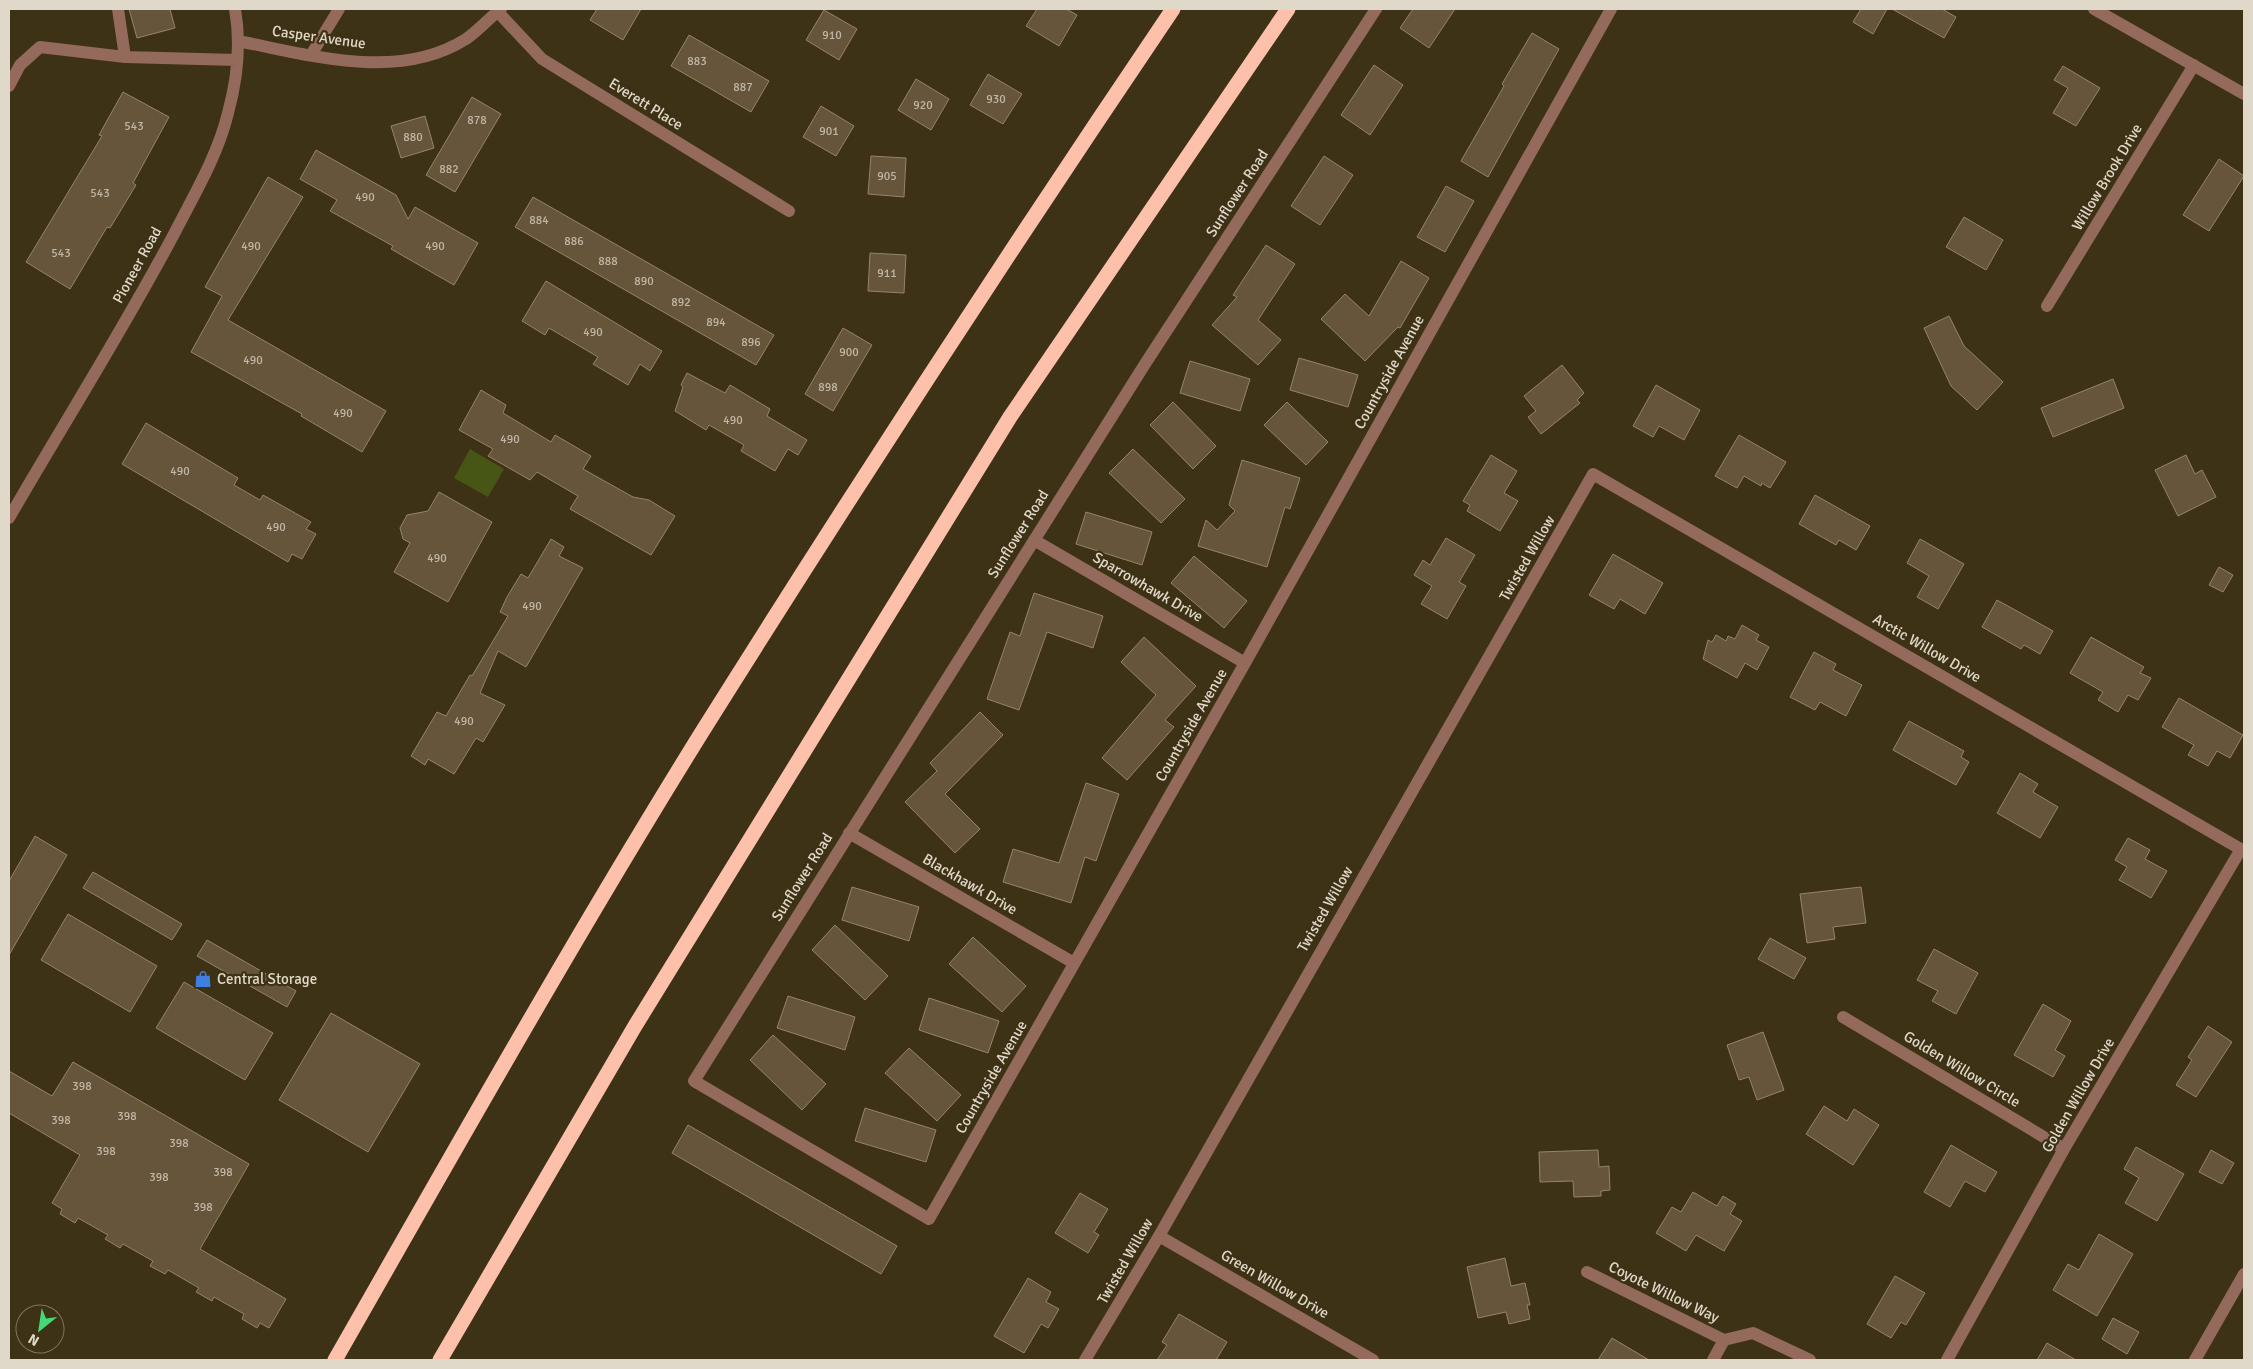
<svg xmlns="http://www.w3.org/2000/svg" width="2253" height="1369" viewBox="0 0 2253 1369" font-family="Signika,sans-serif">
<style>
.green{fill:#485615}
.building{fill:#66553b;stroke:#968468}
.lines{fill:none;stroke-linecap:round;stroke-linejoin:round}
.minor{stroke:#936a5c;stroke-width:12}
.highway{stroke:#fdc0ab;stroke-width:15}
.labels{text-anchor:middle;stroke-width:4.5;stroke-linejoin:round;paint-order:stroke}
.number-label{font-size:12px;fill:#c2b7a6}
.street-label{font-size:15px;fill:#e0d8c9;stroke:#3d3116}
.poi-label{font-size:15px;fill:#e0d8c9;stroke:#3d3116;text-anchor:start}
</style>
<rect width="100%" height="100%" fill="#3d3116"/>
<path class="green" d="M470,449L504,469L488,497L454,478Z"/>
<path class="building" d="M129,9H170L175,28L137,38Z
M597,9H641L623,40L590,20Z
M1037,9H1066L1077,15L1059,46L1026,26Z
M1413,9H1455L1429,48L1400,28Z
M1861,9H1887L1873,34L1853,22Z
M1892,9H1942L1956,17L1944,38Z
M824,10L857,29L839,60L806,40Z
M1532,33L1559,49L1488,177L1461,161L1504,86L1502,84Z
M689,35L769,81L751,112L671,66Z
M1374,65L1403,85L1370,135L1341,115Z
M2063,66L2100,88L2076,126L2053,113L2068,88L2054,80Z
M988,74L1022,94L1003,124L970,105Z
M916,79L949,99L931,130L898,110Z
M123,92L169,117L133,183L136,185L110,228L107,227L70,289L26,262L102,136L99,135Z
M472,97L501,114L455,192L426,175Z
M821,106L854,126L836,156L803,137Z
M425,116L434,148L401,158L391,126Z
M316,150L396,195L408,219L415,207L478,243L454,285L391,249L393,246L330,211L337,200L300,179Z
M871,156L906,158L904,197L868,194Z
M1324,156L1353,175L1320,225L1291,206Z
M2219,159L2244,176L2209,231L2183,215Z
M268,177L303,197L228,320L386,411L362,452L301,416L302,414L191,352L222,296L205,287Z
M1446,186L1474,201L1445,252L1417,237Z
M533,197L774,335L756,365L515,227Z
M1964,217L2003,240L1986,270L1946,247Z
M1266,245L1295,264L1258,320L1281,340L1258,365L1212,325L1237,297L1233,295Z
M870,253L906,255L904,293L868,291Z
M1401,261L1429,278L1400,328L1398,327L1365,361L1321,319L1345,294L1369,316Z
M546,281L662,351L650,371L640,364L628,385L593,364L598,357L549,328L545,335L522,321Z
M1949,316L1964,346L2003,382L1977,410L1951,386L1924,328Z
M843,328L872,345L833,411L805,394Z
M1299,358L1358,375L1348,407L1290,390Z
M1190,361L1250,379L1240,411L1180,393Z
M1562,365L1584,393L1577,400L1580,403L1541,434L1528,417L1536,411L1524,396Z
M687,373L725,393L730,385L770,409L767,416L807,440L798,455L788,449L775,471L741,451L744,445L709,425L706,430L675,411L683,387L681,385Z
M2113,379L2124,408L2053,437L2041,408Z
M1656,385L1700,410L1684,440L1659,426L1653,437L1633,426Z
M481,390L506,405L503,413L551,442L555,435L591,456L583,469L633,497L649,500L675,516L651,555L570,509L578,496L537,472L530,480L488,456L493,449L459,430Z
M1173,402L1216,446L1193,469L1150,425Z
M1287,402L1328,442L1306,465L1264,425Z
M146,423L238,478L234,485L260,500L263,495L311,522L306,529L316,534L302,559L292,554L288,562L122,464Z
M1739,435L1786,462L1770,488L1762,483L1761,486L1744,476L1737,488L1715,476Z
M1133,449L1185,499L1161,523L1109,473Z
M1491,455L1517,471L1504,493L1518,501L1500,531L1467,511L1470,505L1463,501Z
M2186,455L2195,474L2202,470L2216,497L2178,516L2155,470Z
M1242,460L1300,478L1290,509L1285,507L1267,567L1198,546L1206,520L1217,530L1235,511L1229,505Z
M439,492L492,522L448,602L394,572L410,543L403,539L400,528L407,515L428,511Z
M1815,495L1870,526L1856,550L1839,540L1836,545L1799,524Z
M1086,512L1152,532L1142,565L1076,544Z
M1446,538L1475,555L1459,582L1466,586L1447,619L1421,604L1432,586L1414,575L1423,560L1430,565Z
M551,539L564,547L559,556L583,568L526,667L498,651L480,693L505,705L483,742L476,738L454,774L428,759L425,765L411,756L437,712L446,716L470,675L472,676L508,616L500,612L507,597L521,574L528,578Z
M1920,539L1964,564L1938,609L1917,597L1929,576L1907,563Z
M1613,554L1663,583L1645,614L1620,599L1614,609L1589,595Z
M1194,556L1247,601L1224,628L1171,583Z
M2219,567L2233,575L2223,592L2209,585Z
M1034,593L1103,616L1093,648L1047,632L1019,710L987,699L1010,632L1020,636Z
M1997,600L2053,631L2040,654L2024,645L2021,649L1982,627Z
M1742,625L1759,635L1756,640L1769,647L1757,670L1745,663L1737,678L1703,659L1708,640L1712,642L1716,635L1726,641L1728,636L1735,639Z
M1144,637L1196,686L1165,720L1174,727L1127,780L1102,758L1156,695L1121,662Z
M2091,637L2144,667L2140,673L2151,678L2138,700L2128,695L2118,712L2098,700L2103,692L2070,673Z
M1814,652L1836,664L1833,670L1862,685L1846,716L1820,702L1815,710L1790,697Z
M2179,698L2243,735L2230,758L2217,751L2208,766L2188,755L2194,745L2162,727Z
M980,712L1003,735L945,794L980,829L955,853L905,802L937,771L930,763Z
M1909,721L1964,751L1961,757L1969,762L1956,785L1893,750Z
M2020,773L2038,784L2033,792L2058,807L2040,838L1997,813Z
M1086,783L1119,794L1096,861L1085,857L1071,903L1003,882L1013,849L1059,863Z
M35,836L67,855L9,955V881Z
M2128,838L2150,850L2145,859L2167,871L2151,898L2119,880L2127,867L2115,860Z
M93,872L182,924L172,940L83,888Z
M852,887L919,907L909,941L842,920Z
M1861,887L1866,923L1833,927L1835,939L1807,943L1800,894Z
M68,914L157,966L130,1012L41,960Z
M835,925L888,976L865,1000L812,950Z
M973,937L1026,986L1002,1012L949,964Z
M1770,938L1806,958L1794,979L1758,959Z
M207,940L296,991L287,1007L197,956Z
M1934,949L1978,973L1956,1014L1932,1001L1938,991L1917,980Z
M184,982L273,1033L245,1080L156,1028Z
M788,996L855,1017L845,1050L777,1028Z
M929,998L999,1021L988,1053L919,1030Z
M2043,1004L2071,1021L2055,1050L2065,1056L2053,1077L2014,1055Z
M331,1013L420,1064L368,1152L279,1100Z
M2208,1026L2232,1042L2196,1097L2176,1085L2192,1060L2188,1057Z
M1763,1032L1784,1090L1757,1100L1749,1077L1739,1080L1727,1045Z
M773,1035L826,1084L802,1110L750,1060Z
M909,1048L961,1095L937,1121L885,1073Z
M73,1062L249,1164L200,1249L286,1299L269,1328L260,1323L257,1328L242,1319L244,1314L214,1297L212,1301L196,1292L199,1288L168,1270L165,1274L150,1266L153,1261L123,1244L120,1248L105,1239L108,1235L78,1218L75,1223L60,1214L62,1209L52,1203L80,1155L9,1113V1071L52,1096Z
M1824,1106L1847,1121L1854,1109L1879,1125L1853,1165L1806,1134Z
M865,1108L936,1130L926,1162L855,1141Z
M688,1125L897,1246L881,1274L672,1153Z
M1951,1145L1997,1172L1985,1192L1965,1181L1950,1207L1924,1192Z
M2136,1147L2184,1174L2157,1221L2125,1203L2139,1178L2124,1169Z
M1598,1150L1599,1167L1609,1166L1610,1190L1601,1191V1196L1574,1197L1573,1181L1540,1182L1539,1152Z
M2211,1150L2234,1163L2222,1184L2199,1172Z
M1693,1192L1717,1206L1723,1196L1736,1204L1730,1214L1742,1221L1724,1251L1696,1235L1686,1251L1656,1233L1672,1207L1681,1212Z
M1080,1193L1108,1209L1094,1232L1099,1235L1088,1253L1055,1233Z
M2099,1234L2133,1254L2097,1316L2053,1290L2068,1264L2079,1270Z
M1505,1258L1511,1286L1525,1283L1530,1305H1527L1530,1319L1509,1324L1506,1312L1478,1318L1467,1267Z
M1895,1276L1925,1293L1906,1325L1901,1322L1891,1338L1867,1324Z
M1028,1278L1051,1292L1046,1302L1059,1309L1048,1328L1041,1324L1024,1353L994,1336Z
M1179,1314L1227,1342L1216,1360H1157L1167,1345L1162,1342Z
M2113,1318L2139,1332L2127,1354L2102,1339Z
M1612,1338L1649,1360H1598Z
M2047,1343L2076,1360H2037Z"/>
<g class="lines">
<path class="minor" d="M118,9L125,57L237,60
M1376,9L1145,364L694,1081L929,1219L1245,663L1611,9
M2094,9L2244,94
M497,11L542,59L789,211
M238,41C311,55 398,82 466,39C478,31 489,18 501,9
M311,55L339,9
M9,86L20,65L40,47L125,57
M2047,306L2194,65
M9,518C64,423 123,330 174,234C194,195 218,155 228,113C237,80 241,43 235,9
M1034,540L1245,663
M849,833L1074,963
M1843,1017L2064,1149
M1159,1236L1373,1360
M1587,1272L1724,1340L1753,1333L1810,1360
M1085,1360L1159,1236L1593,474L2244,851
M1713,1360L1724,1340
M1947,1360L2064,1149L2241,849
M2195,1360L2244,1274"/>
<path class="highway" d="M335,1360C455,1150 574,938 702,732C855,488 1012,247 1173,9
M440,1360L635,1026L1010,417L1288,9"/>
</g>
<defs>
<g id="shop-bare" transform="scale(1.35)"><path d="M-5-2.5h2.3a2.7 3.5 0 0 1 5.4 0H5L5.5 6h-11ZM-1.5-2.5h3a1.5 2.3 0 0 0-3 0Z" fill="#3f7fe0" stroke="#3d3116" stroke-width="2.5" paint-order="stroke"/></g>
</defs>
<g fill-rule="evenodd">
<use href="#shop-bare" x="203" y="979"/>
</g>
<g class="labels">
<g class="number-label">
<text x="832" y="39">910</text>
<text x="697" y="65">883</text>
<text x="743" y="91">887</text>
<text x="996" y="103">930</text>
<text x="923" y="109">920</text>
<text x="477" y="124">878</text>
<text x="134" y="130">543</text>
<text x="829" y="135">901</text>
<text x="413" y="141">880</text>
<text x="449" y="173">882</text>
<text x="887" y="180">905</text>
<text x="100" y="197">543</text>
<text x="365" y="201">490</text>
<text x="539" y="224">884</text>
<text x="574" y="245">886</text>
<text x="251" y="250">490</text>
<text x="435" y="250">490</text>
<text x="61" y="257">543</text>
<text x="608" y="265">888</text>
<text x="887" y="277">911</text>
<text x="644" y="285">890</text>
<text x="681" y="306">892</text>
<text x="716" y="326">894</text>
<text x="593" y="336">490</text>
<text x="751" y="346">896</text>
<text x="849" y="356">900</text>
<text x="253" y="364">490</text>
<text x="828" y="391">898</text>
<text x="343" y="417">490</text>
<text x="733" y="424">490</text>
<text x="510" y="443">490</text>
<text x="180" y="475">490</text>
<text x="276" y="531">490</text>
<text x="437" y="562">490</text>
<text x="532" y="610">490</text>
<text x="464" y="725">490</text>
<text x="82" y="1090">398</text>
<text x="127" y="1120">398</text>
<text x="61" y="1124">398</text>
<text x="179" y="1147">398</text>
<text x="106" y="1155">398</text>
<text x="223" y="1176">398</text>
<text x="159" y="1181">398</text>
<text x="203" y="1211">398</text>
</g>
<g class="street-label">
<text transform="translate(319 37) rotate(8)" y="5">Casper Avenue</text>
<text transform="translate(646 104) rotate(32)" y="5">Everett Place</text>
<text transform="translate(2107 177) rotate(-59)" y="5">Willow Brook Drive</text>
<text transform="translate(1237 193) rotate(-57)" y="5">Sunflower Road</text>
<text transform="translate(137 265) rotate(-61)" y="5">Pioneer Road</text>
<text transform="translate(1389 372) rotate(-61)" y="5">Countryside Avenue</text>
<text transform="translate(1018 534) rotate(-58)" y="5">Sunflower Road</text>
<text transform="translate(1527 558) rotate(-60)" y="5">Twisted Willow</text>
<text transform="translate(1148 587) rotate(30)" y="5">Sparrowhawk Drive</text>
<text transform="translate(1927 648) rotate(30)" y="5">Arctic Willow Drive</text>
<text transform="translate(1191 725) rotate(-60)" y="5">Countryside Avenue</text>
<text transform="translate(802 877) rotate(-58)" y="5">Sunflower Road</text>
<text transform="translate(970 884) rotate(30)" y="5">Blackhawk Drive</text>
<text transform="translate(1325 909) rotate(-60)" y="5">Twisted Willow</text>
<text transform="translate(1962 1069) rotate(31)" y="5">Golden Willow Circle</text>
<text transform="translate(991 1077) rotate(-60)" y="5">Countryside Avenue</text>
<text transform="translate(2078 1095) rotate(-60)" y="5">Golden Willow Drive</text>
<text transform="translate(1125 1261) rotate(-60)" y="5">Twisted Willow</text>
<text transform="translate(1275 1284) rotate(30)" y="5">Green Willow Drive</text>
<text transform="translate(1664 1292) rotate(26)" y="5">Coyote Willow Way</text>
</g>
<g class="poi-label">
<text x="217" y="984">Central Storage</text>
</g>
</g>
<rect width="2253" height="1369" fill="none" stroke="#e0d8c9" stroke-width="20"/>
<g transform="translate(40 1329) rotate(210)"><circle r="24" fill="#3d3116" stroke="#7e745e"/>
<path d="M0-4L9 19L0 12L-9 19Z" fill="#46d779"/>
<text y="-8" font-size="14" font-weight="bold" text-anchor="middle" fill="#e0d8c9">N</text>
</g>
</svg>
